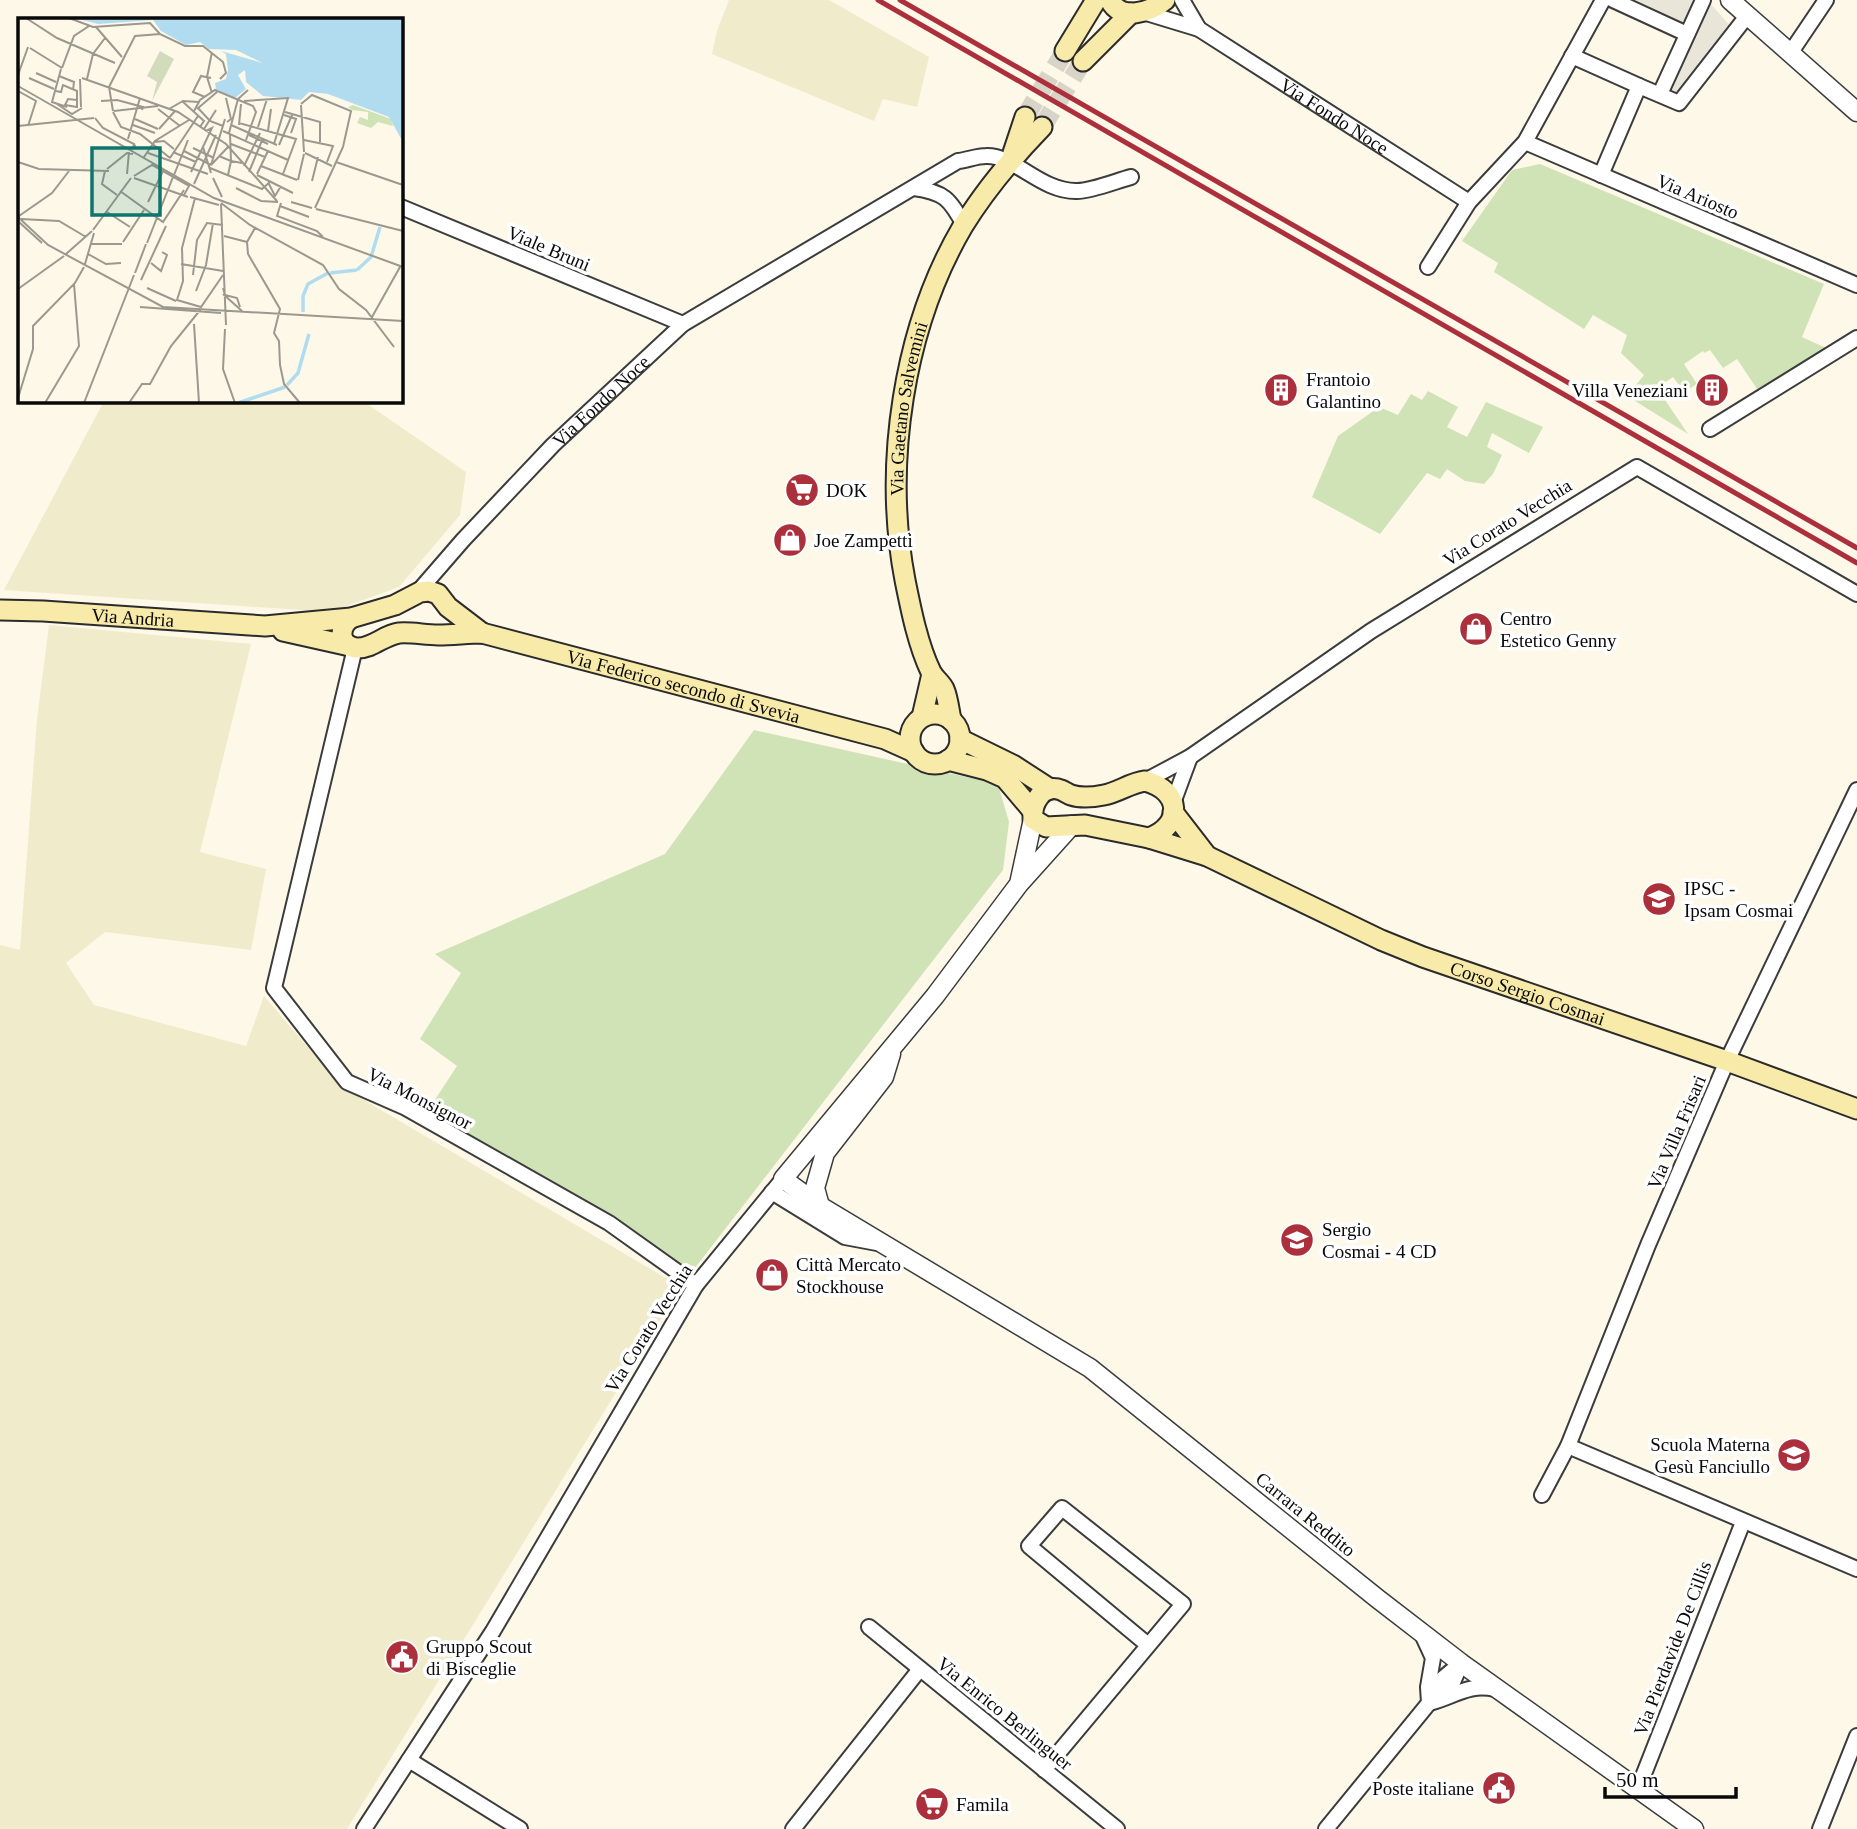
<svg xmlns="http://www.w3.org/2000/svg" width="1857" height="1829" viewBox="0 0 1857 1829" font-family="Georgia,serif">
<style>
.farmland{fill:#f0ebcb}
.green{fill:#d0e3b6}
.plaza{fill:#eae5d9}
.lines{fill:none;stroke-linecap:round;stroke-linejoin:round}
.secondary-tunnel{stroke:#d8d4c7;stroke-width:19;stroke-dasharray:19 10;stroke-linecap:butt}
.minor-casing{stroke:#3c3c3c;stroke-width:18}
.tertiary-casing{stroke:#3c3c3c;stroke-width:21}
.secondary-casing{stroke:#2b2b2b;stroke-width:23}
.minor{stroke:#fff;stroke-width:14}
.tertiary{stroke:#fff;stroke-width:18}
.secondary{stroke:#f8eaa8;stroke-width:19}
.rail{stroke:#ac2f3c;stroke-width:5}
.labels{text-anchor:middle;stroke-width:7;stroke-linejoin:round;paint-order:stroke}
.street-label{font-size:19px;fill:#090909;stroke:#fff}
.poi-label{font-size:19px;fill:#090909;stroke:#fff;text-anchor:start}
.inset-river{fill:none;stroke:#b1dcf0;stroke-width:3.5}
.inset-road{fill:none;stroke:#9b988f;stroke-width:2}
.view{fill:#0f766e;fill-opacity:0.15;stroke:#0f766e;stroke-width:3.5}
.inset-edge{fill:none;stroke:#090909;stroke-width:3.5}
</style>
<rect width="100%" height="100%" fill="#fdf8e8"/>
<path class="farmland" d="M729,0H829L929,57L917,107L883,99L874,121L712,54L717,31Z
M104,401H363L466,472L460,515L399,587L330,612L4,590Z
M49,625L251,644L200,852L266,869L251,950L105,932L66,963L94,1005L246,1046L264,996L342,1087L681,1287L347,1829H0V945L20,950L37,719Z"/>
<path class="green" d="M1540,164L1824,284L1802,337L1826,348L1757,389L1737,359L1723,368L1710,350L1704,353L1703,351L1684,364L1697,384L1684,392L1673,377L1657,388L1688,434L1627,396L1644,375L1621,353L1627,335L1593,315L1584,329L1494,272L1498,263L1462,241L1512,170Z
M1428,391L1458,407L1447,427L1467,437L1486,402L1543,427L1529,453L1492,433L1487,447L1502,455L1493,474L1484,484L1465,481L1447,469L1440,479L1427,473L1380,534L1312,497L1338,436L1379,407L1398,415L1411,394L1422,400Z
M754,730L998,784L1009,822L1003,870L691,1273L427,1112L457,1066L420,1039L461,973L435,954L665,854Z"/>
<path class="plaza" d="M1613,0H1707L1735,31L1679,103L1660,94L1686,34Z"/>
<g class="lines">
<path class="secondary-tunnel" d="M1025,117L1065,51
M1042,127L1083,61"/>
<g class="minor-casing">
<g id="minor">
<path d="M1613,0L1687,34"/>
<path d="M1143,12L1199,29L1182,0"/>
<path id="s1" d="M1199,29L1469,202"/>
<path d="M1791,52L1826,0"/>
<path d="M1572,56L1639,86L1601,175"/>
<path d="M1639,86L1679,103L1747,16"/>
<path d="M1660,94L1703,0"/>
<path d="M1525,142L1857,285"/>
<path d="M914,188C944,192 950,199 964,225"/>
<path d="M401,207L683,324"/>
<path d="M1428,267L1469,202L1525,142L1603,0"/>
<path d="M1710,429L1857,338"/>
<path id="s2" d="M417,593L463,540L553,445L683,324L958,161C967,160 977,156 986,156C1015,155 1041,192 1077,191C1092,191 1116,181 1131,177"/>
<path d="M355,648L274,988L347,1082L404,1107L609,1223L696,1285"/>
<path d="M1145,781L1190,757L1371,631L1637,467L1857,594"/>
<path d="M1173,803L1190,757"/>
<path d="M772,1192L845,1237L877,1243"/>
<path d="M1568,1446L1857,1569"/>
<path d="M1542,1495L1568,1446L1648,1245L1727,1061L1857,790"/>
<path d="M869,1627L1117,1829"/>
<path d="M1421,1632L1433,1658L1428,1687L1429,1703C1454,1697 1468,1683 1495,1689"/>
<path d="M1461,1663L1451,1687L1429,1703L1442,1679Z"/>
<path d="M409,1760L520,1829"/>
<path d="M1044,1770L1183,1604L1062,1508L1029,1546L1148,1645"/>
<path d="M1638,1789L1743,1522"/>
<path d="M364,1829L493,1631L696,1285L783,1179"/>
<path d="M793,1829L920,1669"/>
<path d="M1326,1829L1429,1703"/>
<path d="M1820,1829L1857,1736"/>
</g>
</g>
<g class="tertiary-casing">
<path id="tertiary" d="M1730,0L1857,112
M1072,825L1019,884L935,996L783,1179L820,1206L1090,1368L1378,1599L1461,1663L1694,1829
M1019,884L1033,819
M820,1206L815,1188L825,1153L884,1077L891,1054"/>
</g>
<g class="secondary-casing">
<g id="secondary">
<path d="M1110,0C1120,22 1151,12 1165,0"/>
<path d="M1065,51L1096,0"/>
<path d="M1083,61L1131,13"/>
<path d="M1013,153L1025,117"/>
<path id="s3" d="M0,610L43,611L265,626L351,618L395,605L420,592L429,591L438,594L448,607L482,633"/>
<path id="s4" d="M351,618C338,627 338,647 358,648C373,648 384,635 399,633C412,632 425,635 438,635C453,635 468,633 482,633L885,739L914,752"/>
<path d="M283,631L350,646"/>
<circle cx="935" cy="739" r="25"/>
<path d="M922,717L932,674"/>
<path id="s5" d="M951,720C949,710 948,698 944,689C941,683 934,678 931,672C918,645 911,610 905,580C883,465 903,328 963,226C985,190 1013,157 1042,127"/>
<path d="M960,739L1013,765L1050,789"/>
<path d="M948,760L987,770L1005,778L1032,810"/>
<path d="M1145,781C1181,790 1184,825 1149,838L1085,825L1046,827L1033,819C1031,803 1043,783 1061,790C1064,791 1068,794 1071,795C1080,798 1094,797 1104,795C1119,792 1130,783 1145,781Z"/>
<path d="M1173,812L1207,856"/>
<path id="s6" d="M1149,838L1207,856L1381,940L1423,957L1727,1061L1857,1109"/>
</g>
</g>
<use href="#minor" class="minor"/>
<use href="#tertiary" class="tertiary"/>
<use href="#secondary" class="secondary"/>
<path class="rail" d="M878,0L1857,563
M900,0L1857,548"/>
</g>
<defs>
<g id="building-disc" transform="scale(1.75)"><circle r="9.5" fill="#ac2f3c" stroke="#fff"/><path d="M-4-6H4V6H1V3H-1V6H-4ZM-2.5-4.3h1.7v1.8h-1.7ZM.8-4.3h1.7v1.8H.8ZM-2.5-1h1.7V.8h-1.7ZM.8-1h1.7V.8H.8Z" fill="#fff"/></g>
<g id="supermarket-disc" transform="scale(1.75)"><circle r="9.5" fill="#ac2f3c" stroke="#fff"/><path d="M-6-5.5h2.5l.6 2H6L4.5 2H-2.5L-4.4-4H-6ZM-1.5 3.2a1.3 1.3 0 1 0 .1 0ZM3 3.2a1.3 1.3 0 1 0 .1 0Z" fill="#fff"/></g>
<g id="shop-disc" transform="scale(1.75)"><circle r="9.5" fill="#ac2f3c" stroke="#fff"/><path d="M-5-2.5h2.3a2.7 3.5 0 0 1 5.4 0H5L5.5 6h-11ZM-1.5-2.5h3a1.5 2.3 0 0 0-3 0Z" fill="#fff"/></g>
<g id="school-disc" transform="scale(1.75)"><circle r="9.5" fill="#ac2f3c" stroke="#fff"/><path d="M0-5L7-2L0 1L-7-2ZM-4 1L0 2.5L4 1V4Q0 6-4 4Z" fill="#fff"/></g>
<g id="civic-disc" transform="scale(1.75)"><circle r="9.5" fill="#ac2f3c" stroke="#fff"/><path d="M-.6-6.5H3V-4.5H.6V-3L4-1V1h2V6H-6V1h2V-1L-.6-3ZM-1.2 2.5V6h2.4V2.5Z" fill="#fff"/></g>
</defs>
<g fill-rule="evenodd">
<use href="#building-disc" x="1281" y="390"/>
<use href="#building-disc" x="1712" y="390"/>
<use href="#supermarket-disc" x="802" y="490"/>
<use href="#shop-disc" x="790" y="540"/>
<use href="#shop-disc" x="1476" y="629"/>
<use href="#school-disc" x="1659" y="899"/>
<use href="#school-disc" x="1297" y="1240"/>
<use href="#shop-disc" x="772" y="1275"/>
<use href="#school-disc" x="1794" y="1455"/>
<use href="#civic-disc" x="402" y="1657"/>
<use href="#civic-disc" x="1499" y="1788"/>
<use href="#supermarket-disc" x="932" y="1804"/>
</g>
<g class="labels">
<g class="street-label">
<text dy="7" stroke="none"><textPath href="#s1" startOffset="161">Via Fondo Noce</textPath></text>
<text transform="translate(1698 196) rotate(23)" y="7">Via Ariosto</text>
<text transform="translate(549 248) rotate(23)" y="7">Viale Bruni</text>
<text dy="7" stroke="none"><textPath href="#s2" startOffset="266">Via Fondo Noce</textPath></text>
<text dy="7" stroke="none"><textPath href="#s5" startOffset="322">Via Gaetano Salvemini</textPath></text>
<text transform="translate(1507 522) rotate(-32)" y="7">Via Corato Vecchia</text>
<text dy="7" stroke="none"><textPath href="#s3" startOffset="133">Via Andria</textPath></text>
<text dy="7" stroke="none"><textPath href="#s4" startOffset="378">Via Federico secondo di Svevia</textPath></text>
<text dy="7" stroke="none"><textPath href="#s6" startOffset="410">Corso Sergio Cosmai</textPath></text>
<text transform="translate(420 1098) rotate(27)" y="7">Via Monsignor</text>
<text transform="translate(1676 1132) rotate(-67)" y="7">Via Villa Frisari</text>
<text transform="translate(648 1328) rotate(-58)" y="7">Via Corato Vecchia</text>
<text transform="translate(1306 1514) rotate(39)" y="7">Carrara Reddito</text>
<text transform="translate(1672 1648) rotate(-69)" y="7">Via Pierdavide De Cillis</text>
<text transform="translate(1005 1713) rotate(39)" y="7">Via Enrico Berlinguer</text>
</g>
<g class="poi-label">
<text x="1306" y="386">Frantoio<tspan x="1306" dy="22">Galantino</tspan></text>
<text x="1688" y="397" text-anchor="end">Villa Veneziani</text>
<text x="826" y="497">DOK</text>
<text x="814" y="547">Joe Zampetti</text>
<text x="1500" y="625">Centro<tspan x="1500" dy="22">Estetico Genny</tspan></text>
<text x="1684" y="895">IPSC -<tspan x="1684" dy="22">Ipsam Cosmai</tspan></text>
<text x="1322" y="1236">Sergio<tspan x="1322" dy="22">Cosmai - 4 CD</tspan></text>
<text x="796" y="1271">Città Mercato<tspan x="796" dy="22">Stockhouse</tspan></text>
<text x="1770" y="1451" text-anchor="end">Scuola Materna<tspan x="1770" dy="22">Gesù Fanciullo</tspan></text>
<text x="426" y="1653">Gruppo Scout<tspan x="426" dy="22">di Bisceglie</tspan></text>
<text x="1474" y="1795" text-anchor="end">Poste italiane</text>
<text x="956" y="1811">Famila</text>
</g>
</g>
<g transform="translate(18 18)">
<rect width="385" height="385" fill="#fdf8e8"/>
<path d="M335,87L373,101L375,108L360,104L353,110L339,105L342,99L350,102V94L334,92L330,89Z" fill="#d0e3b6"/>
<path d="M142,33L156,41L134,83L139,64L129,58Z" fill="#d3dbbd"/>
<path d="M57,0H385V124L371,99L310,76L291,74L283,82L245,78L228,64L227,52L220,57L228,71L217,80L198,71L197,65L208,61L210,52L208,36L203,33L245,45L218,32L191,31L182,24L168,27L143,13L135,2L80,6Z" fill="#b1dcf0"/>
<path class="inset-river" d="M339,252L353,239L362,209M312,255L339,252M285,294V278L290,266L310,255M269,367L280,355L291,316M220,385L267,369"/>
<path class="inset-road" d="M8,0L39,20L97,45M51,0L75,9L132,5L142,16M78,9L104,39M12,30L44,50M44,50L56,18L71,8M43,51L34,84L49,89M18,55L38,64M0,57L10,29M41,58L56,64L55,72M11,60L36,71M64,60L160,94L208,126L259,183M62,61L63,89M69,61L75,36L87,20M0,68L196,180L385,249M0,73L18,83L10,108M38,73L43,74L45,67L59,73V89L47,87L50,81L59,82M194,75L189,59L194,34M187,79L175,74L183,58L193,60M208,80L213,101L209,104M83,83L99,82L125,89L124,92M164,83L186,103L182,109M226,83L270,80L256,126M39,86L54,96L64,90M283,86L294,77L333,93L325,129L297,190M283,87L286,134M180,90L192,103L205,108M140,91L162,108M151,91L165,83L181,84M179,91L199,74M95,93L91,69L117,18L142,16L167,28H185L205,44L208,55L202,61M96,93L140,88M176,93L182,82L197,72L235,88L238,94L228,122M95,94L103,109L122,116L152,140M267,94L302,104V124M266,97L278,101L273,115M77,100L85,110L116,126L115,130L117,128L116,126M117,101L140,111M221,105L278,121L265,156M115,107L137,115M213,107L259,127M221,107L223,86M0,108L76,100M240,109L249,81M141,111L157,93M186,111L198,92M205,113L270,142M250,113L253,91M211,115L220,81L230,72M212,116L213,143L224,145M231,117L250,126M110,121L122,80M286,122L315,128L309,144M136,124L146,123L156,131M213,126L247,139M261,127L274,97M185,129L193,155M175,130L196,140M166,133L193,147M155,134L178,144M130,135L190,156M287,135L314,148M201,138L213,143L210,157M126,139L137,123L171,102M152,140L180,98M0,144L21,151L91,153M318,144L385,167M193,147L207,101M193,147L210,129M226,148L242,115M243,148L279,162M192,150L244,171L253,163M89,151L109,135L115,136M87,153L84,166L99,177M173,154L194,110L188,113M231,154L245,120M109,156L111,134M239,156L250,133M156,157L170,122M239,157L275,175M116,158L134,147L171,168L166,177M116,160L170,179M195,160L204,179M280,162L286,136M294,163L300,139M176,166L198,117M251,166L257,178L263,168M218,170L243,183L260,184M102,173L145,204L166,172M172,179L201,187M177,180L164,230L165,263L159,282L183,289L205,257M130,184L145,153M273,184L294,190M203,185L232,207L305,247L321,271L348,292L376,329M263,185L259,198L299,213L305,219M203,186L208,307M262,188L291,199M298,191L385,213M89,194L112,209M1,198L34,175L51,153M0,199L30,227L145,289L385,303M3,201L41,203L68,219M1,204L24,225M237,210L229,224L230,236L262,291L256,315L261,323L262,347L266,366L282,385M75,212L113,160M206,218L229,224M105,224L126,192M129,225L155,159M73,226H104M48,236L74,213M70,236L88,246L103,245M133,245L143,253L149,237L144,234M67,246L76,215M163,246L205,253M117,255L128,226M175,257L179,222L189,205L205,207M123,262L148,208M129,270L158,283M205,270L207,277L219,280L222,289M0,271L46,238M178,273L188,247L195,205M205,276L224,293M122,289L203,295M354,299L382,249M176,306L181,385M207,311L205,351L217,385M0,380L15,331V308L57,265L66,249M27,385L61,328L56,266M66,385L116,257M111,385L124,366H132L153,328L183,291"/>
<path class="view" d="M74,130H142V197H74Z"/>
<rect width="385" height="385" class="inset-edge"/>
</g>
<path d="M1605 1787v10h131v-10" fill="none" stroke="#090909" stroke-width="3.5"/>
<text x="1616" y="1787" font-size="21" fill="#090909" stroke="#ffffff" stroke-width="5" paint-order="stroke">50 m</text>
</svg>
